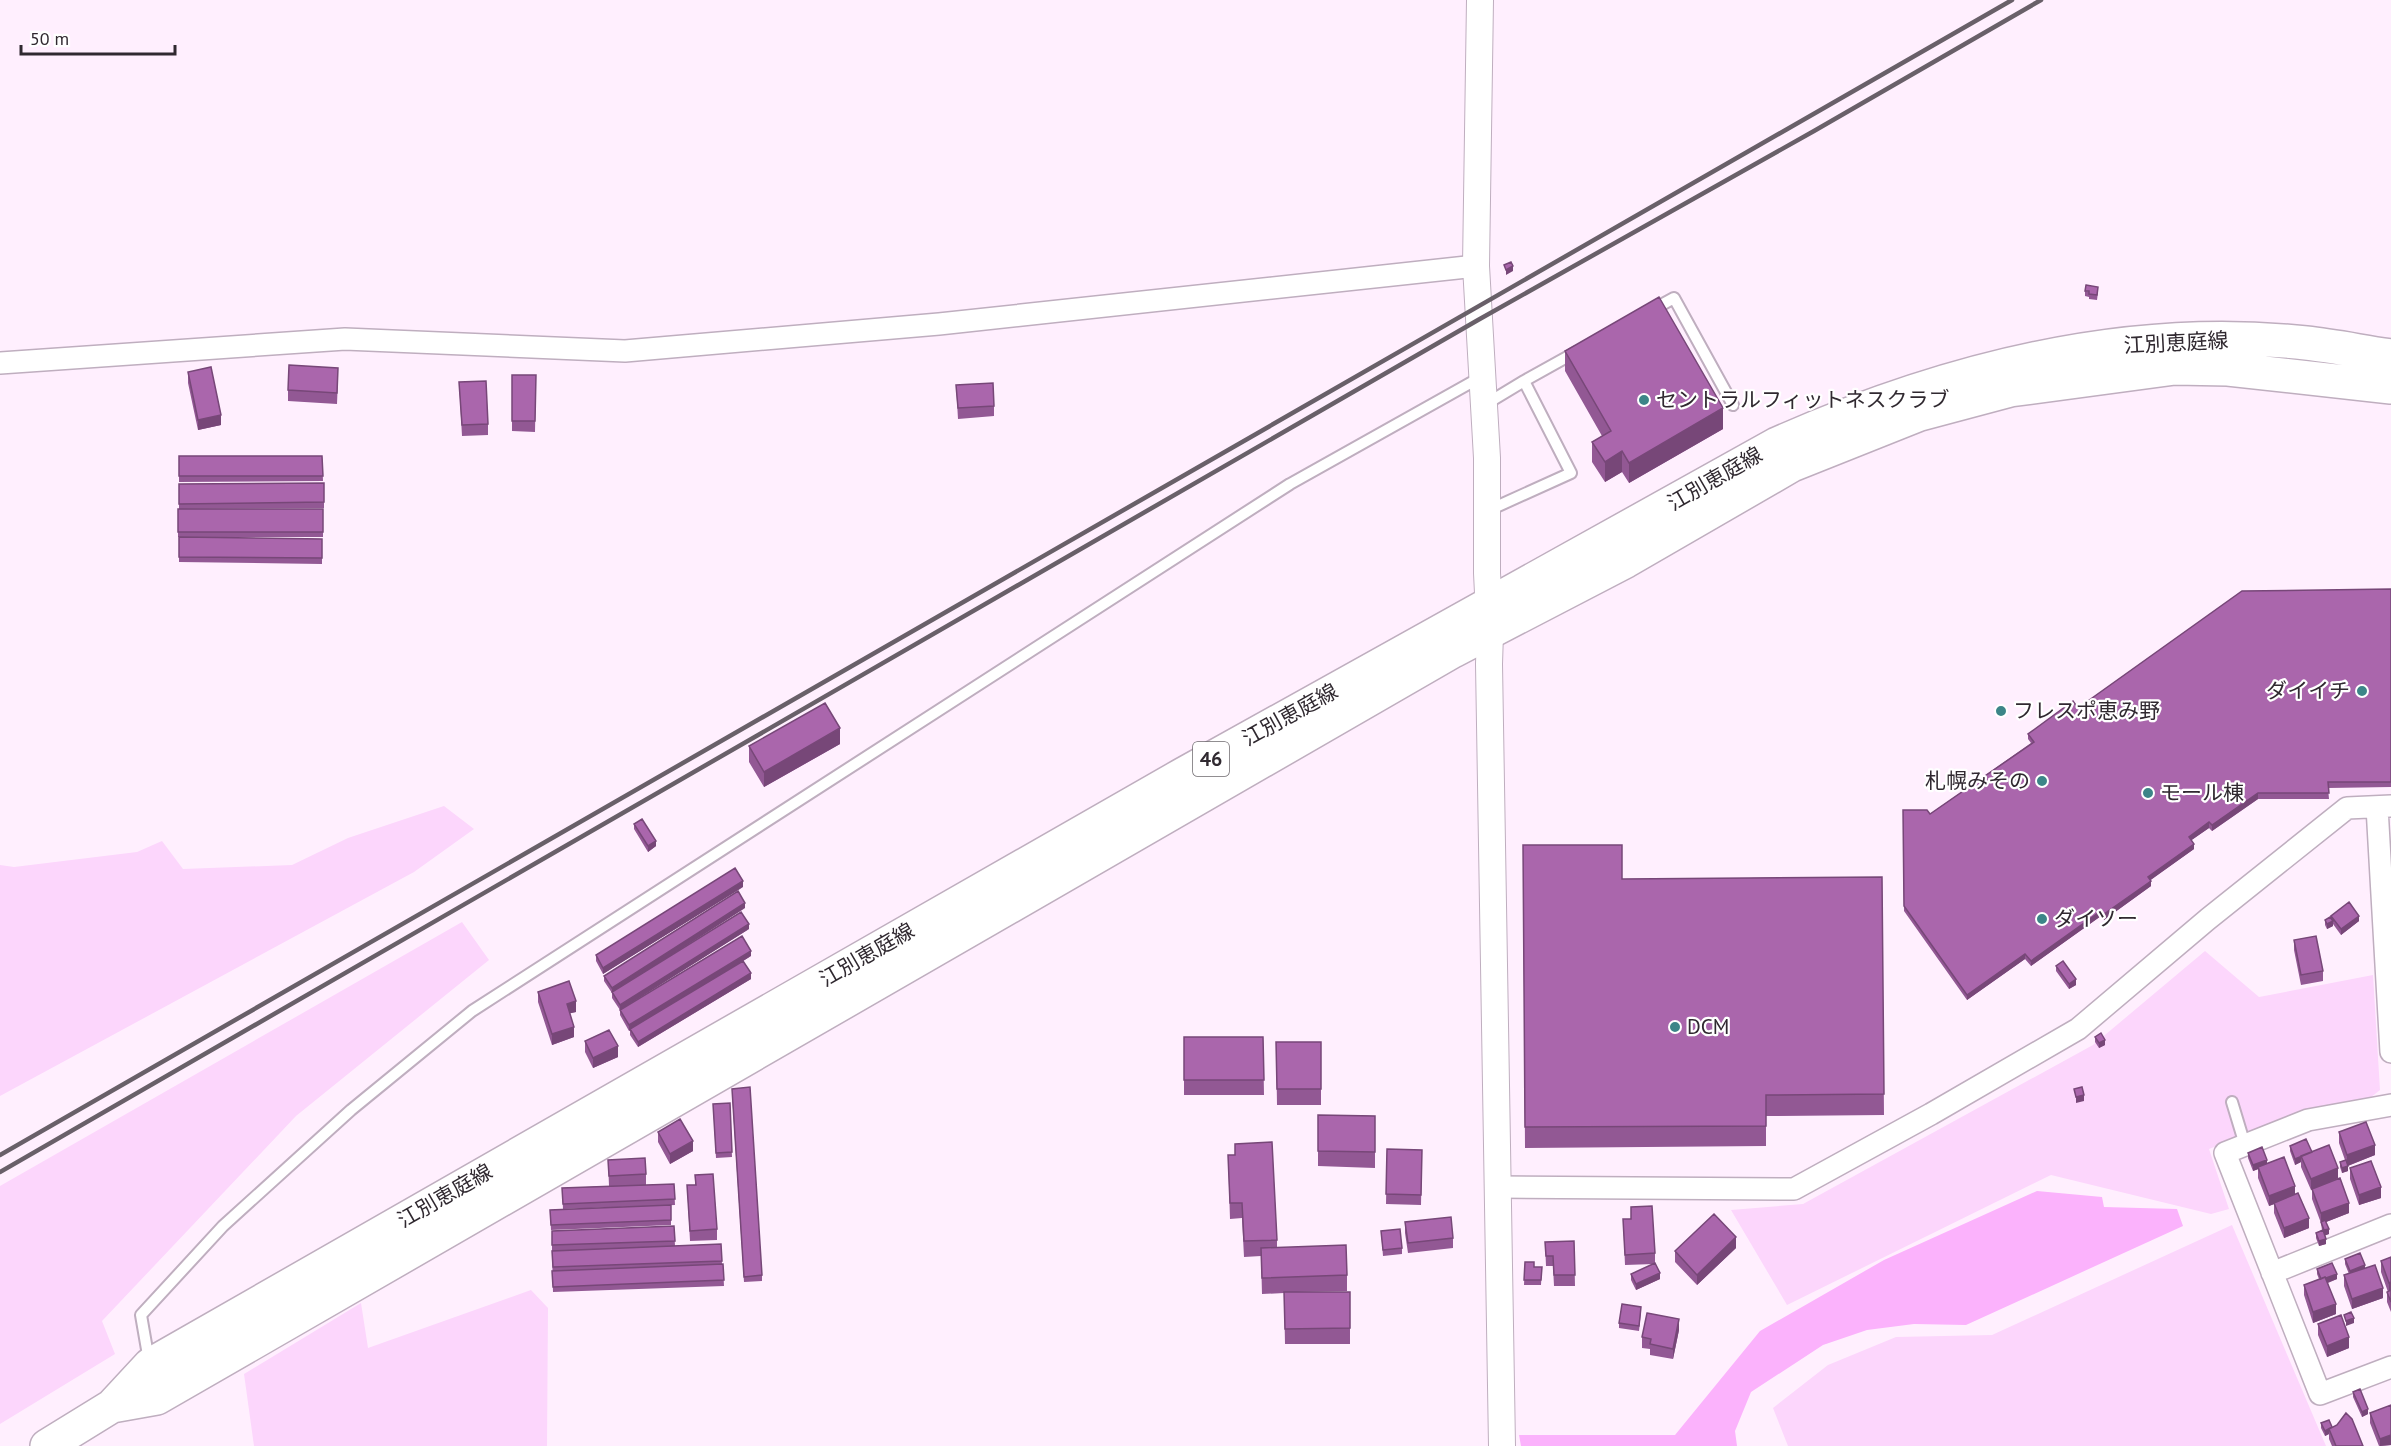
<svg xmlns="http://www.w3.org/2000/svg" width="2391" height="1446" viewBox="0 0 2391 1446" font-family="'PT Sans','Noto Sans JP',sans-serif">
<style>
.green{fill:#fcd6fc}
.water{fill:#fbb2fc}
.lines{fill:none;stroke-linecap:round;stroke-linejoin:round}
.service-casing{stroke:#bfaebf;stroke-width:14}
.minor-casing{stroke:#bfaebf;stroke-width:24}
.tertiary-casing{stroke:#bfaebf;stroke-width:28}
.primary-casing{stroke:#bfaebf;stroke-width:36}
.service{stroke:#fff;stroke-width:10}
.minor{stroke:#fff;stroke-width:21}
.tertiary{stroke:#fff;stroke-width:26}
.primary{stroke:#fff;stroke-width:33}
.rail{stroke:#696069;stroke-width:4.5}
.wall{fill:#925894}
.shaded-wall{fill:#774778}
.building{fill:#aa66ac;stroke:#774778;stroke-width:1.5}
.poi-dot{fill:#3c8588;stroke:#fff;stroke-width:2}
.labels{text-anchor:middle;stroke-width:4.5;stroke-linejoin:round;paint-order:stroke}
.shield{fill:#fff;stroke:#6e696e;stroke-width:1.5}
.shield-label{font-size:20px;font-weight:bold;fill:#302930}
.street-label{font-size:21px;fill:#302930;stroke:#fff}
.poi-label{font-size:21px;fill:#302930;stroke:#fff;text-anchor:start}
</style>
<rect width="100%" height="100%" fill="#ffeffe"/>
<path class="green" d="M444,806L474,829L414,872L0,1096V865L14,867L137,852L162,841L183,869L292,865L348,838Z
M462,922L489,960L296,1116L102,1321L115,1354L0,1424V1186Z
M2205,951L2259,997L2373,975L2380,1090L2370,1098L2310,1108L2209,1149L2229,1209L2211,1214L2051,1175L1787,1305L1731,1210L1803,1204L2093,1045Z
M2232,1225L2326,1446H1788L1773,1408L1828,1365L1896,1337L1992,1335Z
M531,1290L548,1308L547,1446H254L244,1374L361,1303L368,1348Z"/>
<path class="water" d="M2037,1191L2102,1197L2104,1207L2177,1209L2183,1226L1966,1325L1914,1324L1867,1330L1823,1345L1751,1392L1735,1431L1737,1446H1521L1519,1435H1675L1760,1331L1884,1260Z"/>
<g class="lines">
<g class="service-casing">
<path id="service" d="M1652,310L1674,298L1733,405
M1524,381L1576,352
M1486,404L1524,381L1571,473L1487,511
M2232,1102L2245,1145
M149,1361L141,1315L223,1226L351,1110L472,1011L1290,484L1481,377"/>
</g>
<g class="minor-casing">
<path id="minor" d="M0,363L345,339L625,351L939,324L1476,266
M2377,807L2391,1052
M2391,1105L2308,1120L2225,1153L2320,1394L2391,1367
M1498,1187L1794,1189L1931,1114L2078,1029L2208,919L2347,808L2391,806
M2272,1273L2391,1225"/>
</g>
<g class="tertiary-casing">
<path id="tertiary" d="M1480,0L1476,266L1487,458V573L1490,633L1489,664L1502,1446"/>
</g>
<g class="primary-casing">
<path id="primary" d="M112,1406L157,1398L1453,651L1626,561L1792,465L1920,414L2010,390L2175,368L2228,369L2391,387
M47,1446L112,1406L150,1365L1182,775L1777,444C1942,371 2124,323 2306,343C2334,346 2363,352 2391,356"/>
</g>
<use href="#service" class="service"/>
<use href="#minor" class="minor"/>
<use href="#tertiary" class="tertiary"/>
<use href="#primary" class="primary"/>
<path class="rail" d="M0,1155L2012,0
M0,1172L1478,320L1814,131L2041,0"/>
</g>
<path class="wall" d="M2085,291L2098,292L2097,300L2089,299V297L2085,296Z
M1565,351L1723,429L1629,483L1622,472L1605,482L1592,462V442L1602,436L1565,371Z
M188,372L221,425L198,430L188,383Z
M512,375H536L535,432L512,431Z
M338,378L337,404L288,401V390Z
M459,382L488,424V435L462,436Z
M956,385L994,406V416L958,419Z
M179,456H322L323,481L179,482Z
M324,483V508L179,509V484Z
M178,509H323V537H178Z
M179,537L322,539V564L179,562Z
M2391,589V787L2328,788L2329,799H2258L2212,831L2209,828L2191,840L2194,849L2150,880L2151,886L2104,920L2101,916L2031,966L2025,959L1967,1000L1904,911L1903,810L1930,814L2031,743L2028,739V734L2078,708Z
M840,744L764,787L749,762V746Z
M634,824L656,846L648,852L634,829Z
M1523,845L1622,879L1882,877L1884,1115L1766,1116V1146L1525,1148Z
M743,887L603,974L596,961V955Z
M745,908L653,967L749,929L628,1005L751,956L743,961L751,979L638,1047L630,1035V1030L629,1031L620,1015V1010L612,998V993L604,981V976Z
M2330,917L2359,921L2341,935L2333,924V926L2327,929L2325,925V920Z
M2294,940L2323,971V981L2301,985L2294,950Z
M2056,966L2076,985L2069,989L2056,971Z
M538,992L576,1012L570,1013L574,1037L552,1045L538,1002Z
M1184,1037H1263L1264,1095H1184Z
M2095,1037L2105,1045L2099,1048L2095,1042Z
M585,1041L618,1057L593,1068L585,1052Z
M1276,1042H1321V1105H1277Z
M732,1094L762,1275V1281L744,1282Z
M730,1103L732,1157L716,1158L713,1104Z
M1318,1115L1375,1116V1168L1318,1166Z
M658,1132L693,1151L670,1164L658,1142Z
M2339,1132L2375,1155L2348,1166V1171L2342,1173L2340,1167V1162L2345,1160L2339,1143Z
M1235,1144L1277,1240V1247L1347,1275V1291L1296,1292H1350V1344H1285L1284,1293L1262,1294L1261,1256L1244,1257L1242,1218L1230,1219L1228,1155H1235Z
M2290,1146L2312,1152L2338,1178L2349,1213L2326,1222L2329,1234L2324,1235L2326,1244L2319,1246L2316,1238V1233L2322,1230L2321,1223L2312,1199V1189L2311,1190L2301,1167V1162L2295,1165L2290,1151Z
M1387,1149L1422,1150L1421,1205L1386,1204Z
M2248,1153L2267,1164L2295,1194L2309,1228L2284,1238L2274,1213V1204L2269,1206L2258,1178V1169L2253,1171L2248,1158Z
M608,1160L646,1174V1185L674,1184L675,1205L563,1209L562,1188L609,1186Z
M2350,1168L2381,1198L2359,1205L2350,1179Z
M695,1175L717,1229V1240L690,1241L687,1185H695Z
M671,1205V1225L551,1230L550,1210Z
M1631,1207L1655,1253V1263L1660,1279L1636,1290L1631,1280V1274L1654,1264L1625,1265L1623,1219H1631Z
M1405,1222L1453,1238V1248L1408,1253L1405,1233Z
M674,1226L675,1246L552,1251V1231Z
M1381,1231L1402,1248V1254L1383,1256Z
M1574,1241L1575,1286H1554L1553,1266H1546L1545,1242Z
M721,1244L722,1264H723L724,1286L553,1292L552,1251Z
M1736,1248L1697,1285L1675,1262V1251Z
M2391,1257V1312L2387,1302V1292H2388L2381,1272V1261Z
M2345,1259L2365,1268L2383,1298L2352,1309L2344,1286V1275L2349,1274L2345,1264Z
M1525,1262L1534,1267H1542L1541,1285H1524Z
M2317,1269L2337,1279L2328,1283L2336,1314L2313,1323L2304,1295V1285L2319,1279L2317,1274Z
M1641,1312L1639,1331L1619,1328V1323Z
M2318,1324L2349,1348L2327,1357L2318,1335Z
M1679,1330L1673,1359L1650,1355V1349L1642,1348V1337Z
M2353,1392L2368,1414L2362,1417L2353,1397Z
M2370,1413L2391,1445L2379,1446L2370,1423Z
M2321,1423L2332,1427L2363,1446H2332L2329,1439V1434L2325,1436L2321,1428Z"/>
<path class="shaded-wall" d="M1513,266V271L1506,275V270Z
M1723,408V429L1629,483V463Z
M221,415V425L198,430V420Z
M1622,451V472L1605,482V462Z
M840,728V744L764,787V772Z
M2258,793V799L2212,831V825Z
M2209,822V828L2189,842V837Z
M656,841V846L648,852V846Z
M2194,844V849L2148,882V877Z
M743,881V887L603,974V968Z
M2151,881V886L2104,920V914Z
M745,903V908L612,993V988Z
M2101,911V916L2031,966V961Z
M2359,916V921L2341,935V929Z
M2333,921V926L2327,929V924Z
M749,924V929L620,1010V1005Z
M751,951V956L629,1031V1025Z
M2025,954V959L1967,1000V995Z
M751,973V979L638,1047V1042Z
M2076,979V985L2069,989V984Z
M576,1001V1012L567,1014V1004Z
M574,1027V1037L552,1045V1034Z
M2105,1040V1045L2099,1048V1043Z
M618,1046V1057L593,1068V1058Z
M2084,1095V1101L2076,1103V1097Z
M693,1141V1151L670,1164V1154Z
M2375,1145V1155L2347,1166V1155Z
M2301,1157V1162L2295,1165V1159Z
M2267,1160V1166L2253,1171V1165Z
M2348,1166V1171L2342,1173V1168Z
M2338,1168V1178L2311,1190V1179Z
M2295,1186V1196L2269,1206V1196Z
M2381,1187V1198L2359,1205V1195Z
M2349,1203V1213L2321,1224V1213Z
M2309,1218V1228L2284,1238V1228Z
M2329,1229V1234L2324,1236V1230Z
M1736,1237V1248L1697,1285V1275Z
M2326,1239V1244L2319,1246V1241Z
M2365,1265V1271L2350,1277V1271Z
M1660,1273V1279L1636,1290V1284Z
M2337,1274V1279L2321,1285V1280Z
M2391,1282V1292L2389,1293V1283Z
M2383,1288V1298L2352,1309V1299Z
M2336,1304V1314L2313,1323V1312Z
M2354,1318V1323L2346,1326V1321Z
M1679,1319V1330L1673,1359V1349Z
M2349,1337V1348L2327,1357V1346Z
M2368,1409V1414L2362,1417V1412Z
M2329,1429V1434L2325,1436V1431Z
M2391,1435V1445L2380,1446V1439Z"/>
<path class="building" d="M1511,262L1513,266L1506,270L1504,265Z
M2086,285L2098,287L2097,295L2089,294V291H2085Z
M1659,297L1723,408L1629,463L1622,451L1605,462L1592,442L1611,431L1565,351Z
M289,365L338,368L337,393L288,390Z
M211,367L221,415L198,420L188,372Z
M512,375H536L535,421H512Z
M486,381L488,424L462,425L459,382Z
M993,383L994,406L958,408L956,385Z
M179,456H322L323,476H179Z
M324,483V502L179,504V484Z
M178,509H323V532H178Z
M179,537L322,539V558L179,557Z
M2391,589V782H2328L2329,793H2258L2212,825L2209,822L2189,837L2194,844L2148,877L2151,881L2104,914L2101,911L2031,961L2025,954L1967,995L1904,906L1903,810H1927L1930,814L2034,742L2028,734L2073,701L2078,708L2242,591Z
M825,703L840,728L764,772L749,746Z
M642,819L656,841L648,846L634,824Z
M1523,845H1622V879L1882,877L1884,1094L1766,1095V1126L1525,1127Z
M735,868L743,881L603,968L596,955Z
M738,891L745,903L612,988L604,976Z
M2349,902L2359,916L2341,929L2331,916Z
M741,912L749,924L620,1005L612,992Z
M2330,917L2333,921L2327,924L2325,920Z
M742,936L751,951L629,1025L620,1010Z
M2316,936L2323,971L2301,975L2294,940Z
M743,961L751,973L638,1042L630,1029Z
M2063,961L2076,979L2069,984L2056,966Z
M569,981L576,1001L567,1004L574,1027L552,1034L538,992Z
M609,1030L618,1046L593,1058L585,1041Z
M2101,1033L2105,1040L2099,1043L2095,1037Z
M1184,1037H1263L1264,1080H1184Z
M1276,1042H1321V1089H1277Z
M750,1087L762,1275L744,1277L732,1089Z
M2082,1087L2084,1095L2076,1097L2074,1089Z
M730,1103L732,1152L716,1153L713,1104Z
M1318,1115L1375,1116V1152L1318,1151Z
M680,1119L693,1141L670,1154L658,1132Z
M2366,1122L2375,1145L2347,1155L2339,1132Z
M2306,1139L2312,1152L2295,1159L2290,1146Z
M1272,1142L1277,1240L1244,1241L1242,1203H1230L1228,1155H1235V1144Z
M2329,1145L2338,1168L2311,1179L2301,1156Z
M2262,1147L2267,1160L2253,1165L2248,1153Z
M1387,1149L1422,1150L1421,1195L1386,1194Z
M2284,1157L2295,1186L2269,1196L2258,1167Z
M645,1158L646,1174L609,1176L608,1160Z
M2346,1160L2348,1166L2342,1168L2340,1162Z
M2371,1161L2381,1187L2359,1195L2350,1168Z
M713,1174L717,1229L690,1231L687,1185H696L695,1175Z
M2340,1178L2349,1203L2321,1213L2312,1189Z
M674,1184L675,1199L563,1204L562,1188Z
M2298,1193L2309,1218L2284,1228L2274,1203Z
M671,1205V1220L551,1225L550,1210Z
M1652,1206L1655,1253L1625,1255L1623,1219H1631V1207Z
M1714,1214L1736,1237L1697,1275L1675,1251Z
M1451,1217L1453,1238L1408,1243L1405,1222Z
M2325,1220L2329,1229L2324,1230L2321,1222Z
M674,1226L675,1241L552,1245V1231Z
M1400,1229L1402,1248L1383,1250L1381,1231Z
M2323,1230L2326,1239L2319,1241L2316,1233Z
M1574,1241L1575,1275H1554L1553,1256H1546L1545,1242Z
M721,1244L722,1261L553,1267L552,1251Z
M1346,1245L1347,1275L1262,1278L1261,1248Z
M2360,1253L2365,1265L2350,1271L2345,1259Z
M2391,1257V1282L2389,1283L2381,1261Z
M1525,1262H1534V1267H1542L1541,1280H1524Z
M1655,1263L1660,1273L1636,1284L1631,1274Z
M2332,1263L2337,1274L2326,1278L2325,1277L2321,1279L2317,1269Z
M723,1264L724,1280L553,1287L552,1271Z
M2375,1265L2383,1288L2352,1299L2344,1275Z
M2325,1277L2336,1304L2313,1312L2304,1285Z
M2391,1290V1302L2387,1292Z
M1284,1292H1350V1328L1285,1329Z
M1622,1304L1641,1307L1639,1326L1619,1323Z
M2351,1312L2354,1318L2346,1321L2344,1315Z
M1647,1313L1679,1319L1673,1349L1650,1344L1651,1339L1642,1337Z
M2341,1315L2349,1337L2327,1346L2318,1324Z
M2360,1389L2368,1409L2362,1412L2353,1392Z
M2391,1405V1435L2380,1439L2370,1413Z
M2346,1413L2352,1419L2363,1446H2336L2329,1429L2337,1425Z
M2329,1420L2332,1427L2325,1431L2321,1423Z"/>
<g class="poi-dot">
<circle cx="1644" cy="400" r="6"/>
<circle cx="2362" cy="691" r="6"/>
<circle cx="2001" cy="711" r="6"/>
<circle cx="2042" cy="781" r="6"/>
<circle cx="2148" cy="793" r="6"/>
<circle cx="2042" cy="919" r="6"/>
<circle cx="1675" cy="1027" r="6"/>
</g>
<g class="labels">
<rect class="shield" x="1193" y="742" width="36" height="34" rx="4.5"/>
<g class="shield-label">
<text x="1211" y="766">46</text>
</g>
<g class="street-label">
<text transform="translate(2176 343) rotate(-3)" y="7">江別恵庭線</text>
<text transform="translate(1715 479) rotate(-30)" y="7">江別恵庭線</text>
<text transform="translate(1290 715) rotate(-29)" y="7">江別恵庭線</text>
<text transform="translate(867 955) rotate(-30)" y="7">江別恵庭線</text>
<text transform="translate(445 1196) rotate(-30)" y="7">江別恵庭線</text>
</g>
<g class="poi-label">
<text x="1656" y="407">セントラルフィットネスクラブ</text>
<text x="2350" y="698" text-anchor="end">ダイイチ</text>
<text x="2013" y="718">フレスポ恵み野</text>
<text x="2030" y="788" text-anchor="end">札幌みその</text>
<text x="2160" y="800">モール棟</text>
<text x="2054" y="926">ダイソー</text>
<text x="1687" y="1034">DCM</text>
</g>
</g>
<path d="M21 45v9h154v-9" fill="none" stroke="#302930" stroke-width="3"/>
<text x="30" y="45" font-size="18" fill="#302930" stroke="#ffffff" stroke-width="4.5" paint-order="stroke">50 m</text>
</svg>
